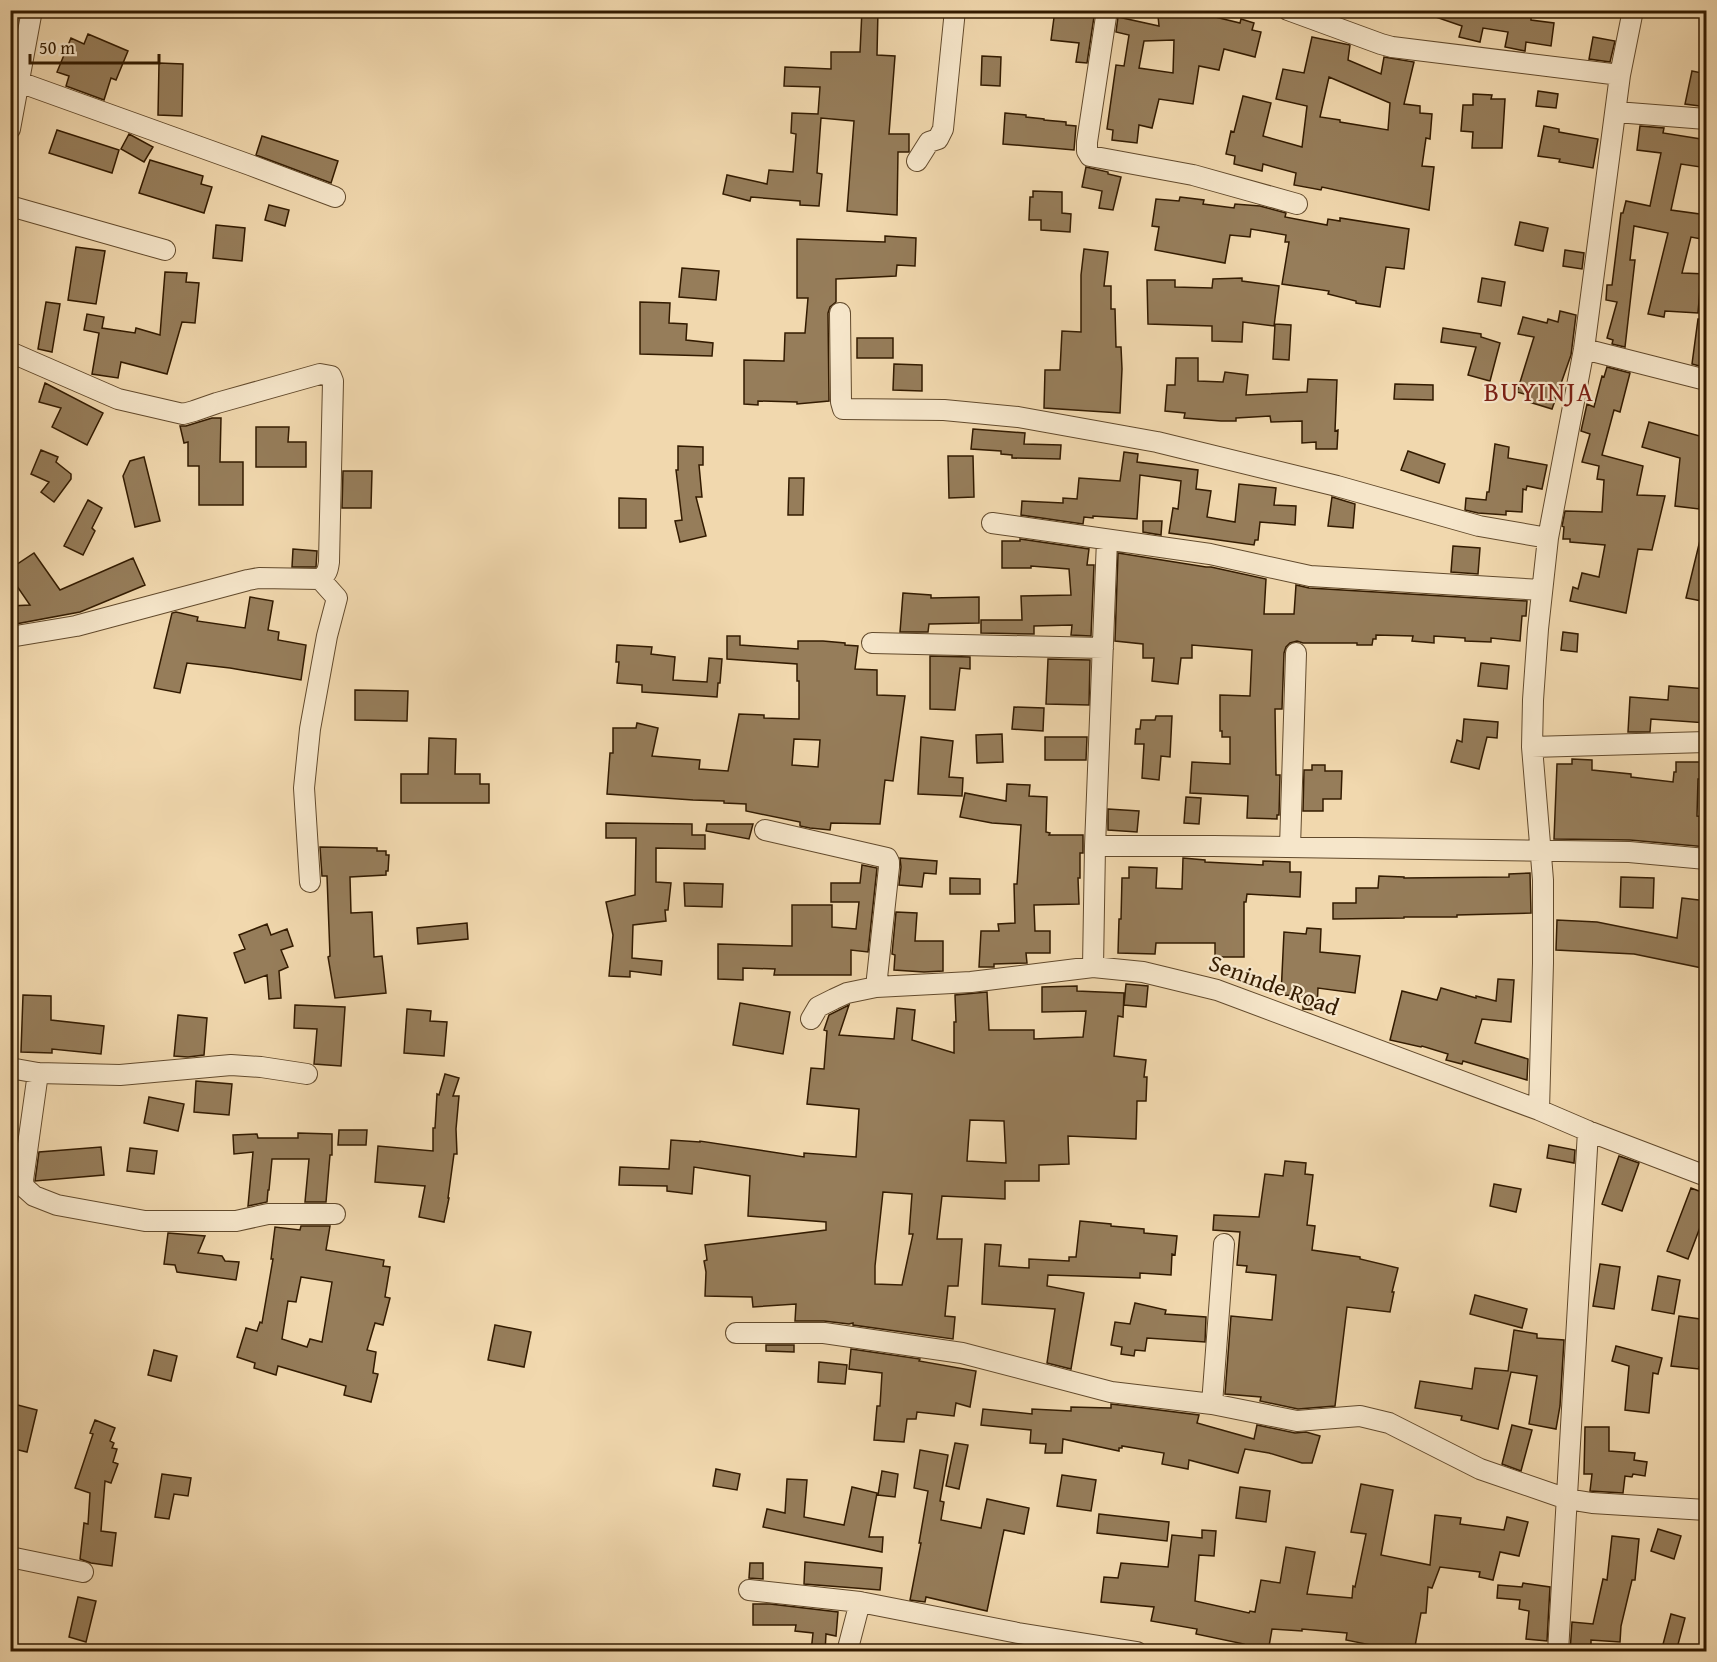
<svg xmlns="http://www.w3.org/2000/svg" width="1717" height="1662" viewBox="0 0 1717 1662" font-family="'Gentium Book Plus',serif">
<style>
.building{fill:#967d5a;stroke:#331b00;stroke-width:1.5;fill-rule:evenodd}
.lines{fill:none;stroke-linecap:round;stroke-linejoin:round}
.minor-casing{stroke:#624a2c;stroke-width:22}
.minor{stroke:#f6e6ca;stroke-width:20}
.labels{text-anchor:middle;stroke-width:4.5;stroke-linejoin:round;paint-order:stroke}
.street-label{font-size:24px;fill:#331b00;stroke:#f6e6ca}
.quarter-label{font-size:27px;letter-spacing:1.5px;fill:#7a1f14;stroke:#f6e6ca}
</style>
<rect width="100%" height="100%" fill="#f1d8ae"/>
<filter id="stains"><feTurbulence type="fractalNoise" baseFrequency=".00333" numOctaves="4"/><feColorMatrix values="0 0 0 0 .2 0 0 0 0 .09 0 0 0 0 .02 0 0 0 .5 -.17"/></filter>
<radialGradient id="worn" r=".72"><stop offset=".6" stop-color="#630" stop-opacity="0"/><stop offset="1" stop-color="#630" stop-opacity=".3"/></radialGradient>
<path class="building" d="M862,10H878L877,55L895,56L889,134H909V152H898L897,215L847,211L854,121L821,118L817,173L822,174L819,206L800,205V201L751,197L750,201L723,194L727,175L767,184L769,170L793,172L796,134L791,133L792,113L818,114L820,87L784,86L785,67L831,69V52H860Z
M1055,10H1095L1087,63L1076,62L1079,43L1051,40Z
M1166,10H1185V14H1203L1240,23L1241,19L1254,23L1252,30L1261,32L1255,57L1224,49L1219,70L1199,66L1193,104L1159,99L1152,128L1139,125L1137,143L1112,140L1113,130L1107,129L1116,65L1124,66L1129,35L1116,32L1118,17L1159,26L1158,16L1167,15ZM1174,40L1173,73L1139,68L1144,41Z
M1424,10H1496L1531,17V20L1554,23L1551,46L1526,42L1525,51L1505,47L1508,32L1483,28L1480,42L1459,37L1462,26L1424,13Z
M88,34L128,51L116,80L111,78L104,100L66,86L69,76L57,72L71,38L84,44Z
M1312,37L1350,45L1348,60L1381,74L1384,57L1414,62L1404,104L1420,106V113L1432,114L1430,139L1426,138L1422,166L1434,167L1429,210L1322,187L1321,190L1294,185L1296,173L1263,164L1262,171L1234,164L1235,156L1226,154L1231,131L1234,132L1243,96L1271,103L1263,136L1302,147L1307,106L1276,99L1283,69L1304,73ZM1329,77L1390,103L1388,130L1340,122V120L1320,117Z
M1593,37L1615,41L1610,62L1589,59Z
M982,56L1001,57L1000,86L981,85Z
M159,63L183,64L182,116L158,115Z
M1692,71L1707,74V107L1685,104Z
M1538,91L1558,94L1556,108L1536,106Z
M1473,94L1492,95L1491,99H1505L1502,148H1472L1473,132L1461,131L1463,105H1473Z
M1005,113L1026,115V117L1044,119V120L1066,122V125L1076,126L1074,150L1003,144Z
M1544,126L1559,129V132L1598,139L1593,168L1559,162L1560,159L1538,156Z
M1640,126L1664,128L1663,133L1707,140V168L1681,164L1671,210L1707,215V240L1691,237L1682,273L1707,274V289H1700L1698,313L1665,311L1664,317L1648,314L1668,233L1634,226L1630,260H1635L1625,347L1612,344L1613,340L1607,338L1617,302L1606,300L1607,285H1612L1621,213H1623L1626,201L1650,206L1661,153L1637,150Z
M57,130L119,150L112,173L49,153Z
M129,134L153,147L144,162L121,149Z
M262,136L338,161L331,183L256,155Z
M150,160L203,176L201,184L212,187L204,213L139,193Z
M1086,167L1108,172V174L1121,177L1113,210L1099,208L1102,191L1082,187Z
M1033,191L1062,192V213L1071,214L1070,232L1041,230V220H1029L1030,197H1033Z
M1180,197L1204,200L1203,204L1234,208L1235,204L1260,206L1286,213L1285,217L1327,225L1328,219L1340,221V218L1409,229L1404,269L1386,267L1380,307L1356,303V301L1328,294L1329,291L1282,284L1289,242H1285L1286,235L1251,229L1250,237L1230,235L1225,263L1155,250L1159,227L1152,226L1156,199L1179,201Z
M269,205L289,210L285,226L265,220Z
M1520,222L1548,228L1543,251L1515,245Z
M216,225L245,228L242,261L213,258Z
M885,236L916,238L915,266L897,265L896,276L836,279V302L830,307L828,313L829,401L797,404V402L758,401V405L744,404V360L784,361L785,333H805L808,298H797V239L885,242Z
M76,247L105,251L96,304L68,300Z
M1084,249L1108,252L1104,286H1111V309H1115L1116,347H1121L1122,369L1120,413L1044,408L1045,370H1060L1062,331L1081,332V275Z
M1565,250L1584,253L1582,269L1563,266Z
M682,268L719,271L716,300L679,297Z
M165,272L187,273L186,282L199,283L195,323L182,322L167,374L121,362L118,378L92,374L99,333L84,330L87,314L104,317L102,328L135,333L136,328L160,335Z
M1242,278V281L1279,286L1274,326L1243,322L1242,342L1212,341V326L1148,324L1147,280H1175V287L1212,288L1213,279Z
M1482,278L1505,282L1501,306L1478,302Z
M46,302L60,304L52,352L38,349Z
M640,302L670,303L669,323L687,324L686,340L713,343L712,356L640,354Z
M1560,311L1576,315L1571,355L1552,409L1529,402L1531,396L1517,392L1534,337L1518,334L1523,317L1547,323L1548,319L1558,322Z
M1698,319L1707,320V368L1692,364Z
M1275,324L1291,325L1289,360L1273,359Z
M1443,328L1481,334V337L1500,343L1490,381L1468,375L1476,347L1441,342Z
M857,338H893V358H857Z
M1176,358H1198V381L1223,382L1225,372L1248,375L1246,395L1307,392L1308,379L1337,380L1335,431L1338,430L1337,449H1316V442L1302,443V421L1271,422L1270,416L1236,418V421H1221L1184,418L1185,413L1165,411L1167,385H1175Z
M894,364L922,365V391L893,390Z
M1607,367L1630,373L1620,412L1614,410L1602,455L1643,466L1637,495L1665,496L1652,550L1638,549L1626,613L1570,601L1573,587L1578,589L1582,573L1599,577L1605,545L1570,542V539H1563L1564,527L1562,526L1565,511L1602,512L1604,480L1597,479L1599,466L1582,462L1590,434L1581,431L1587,404L1594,407L1602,376L1604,377Z
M45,383L103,413L87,445L52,427L61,408L39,402Z
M1395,384L1433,385V400L1394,399Z
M212,418H221L220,462H243V505H199V466H188V442L184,443L180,426H186Z
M1649,422L1707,438V478L1703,476L1699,509L1675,506L1680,458L1642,447Z
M256,427H289L288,442H306V467H256Z
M973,429L1025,433L1024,444L1061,445L1060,459L1012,458V455L1001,454V451L971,449Z
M1495,444L1509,447L1508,458L1547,465L1542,489L1527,486L1526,490L1523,489L1522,512L1506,511V515L1478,513L1465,510L1466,498L1486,500L1487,492H1489Z
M678,446L703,447V465H699L702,497H696L706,536L680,542L675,521L682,520L676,470H678Z
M41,450L58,457L56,462L71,474V479L54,502L41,492L49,482L31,474Z
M1408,451L1445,464L1439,483L1401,470Z
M1124,452L1138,454L1137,462L1198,470L1196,489L1211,491L1207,517L1235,522L1239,484L1276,488L1274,505L1296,506L1295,525L1260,522L1258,540H1255L1254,545L1169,533L1173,508L1178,509L1181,481L1140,475L1137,519L1093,516V518L1084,517L1083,524L1021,515L1022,501L1063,503V498L1077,499L1079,478L1120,481Z
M948,456H973L974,497L949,498Z
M144,457L160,521L135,527L123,476L130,461Z
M343,471H372L371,508H342Z
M789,478H804L803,515H788Z
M1332,497L1355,504L1353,528L1328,526Z
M619,498L646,499V528H619Z
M88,500L102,508L92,528L95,531L83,555L64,546Z
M1143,521H1162L1161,535L1143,532Z
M1701,536L1707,537V602L1686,598Z
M1020,539L1089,549L1087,565H1094L1091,636L1071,635L1072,625L1034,626V634L981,633V620H1022L1021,596L1071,595L1069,569L1031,566V568H1002V541H1020Z
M1453,546L1480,548L1478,574L1451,572Z
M293,549L317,551L316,567H292Z
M34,553L60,590L133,558L145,585L80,612L10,625V606L30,605L10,576V569Z
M1118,553L1206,567H1211L1266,579L1264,614H1294L1296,585L1309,588L1527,601L1526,616H1522L1520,641L1491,638V642L1465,641V638L1434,636V643L1412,641L1413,636L1376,635V639H1373L1372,645H1357V643H1303L1297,641L1290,643L1286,647L1284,653L1282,709H1275L1276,775H1280L1279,815H1277V819L1247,818L1248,796L1190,793L1192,762L1230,764V737H1222V731H1220V695L1250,696L1252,650L1192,645V658H1181L1178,684L1152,681L1154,658H1143V644L1115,641Z
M903,593L931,595V598L979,597V623L929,624L928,632H900Z
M250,597L273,601L268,630L279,632L278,640L306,645L301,680L230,668L187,663L180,693L154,688L172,613L176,612L198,617L197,621L245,628Z
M1563,632L1578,634L1577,652L1561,650Z
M727,636H740V645L798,649V641H823L845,643V645L858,646L855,669L877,670V695L905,696L893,781L885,780L880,824L831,823L830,830L810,828L800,826V822L746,811V804L724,803V801L693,800L607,794L610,753H613V728H636L637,723L658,728L652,756L700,760L699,769L728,771L739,714L764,715V718L799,719V681H797V664L727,659ZM794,739L820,740L818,767L792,765Z
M617,645L652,647L651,654L675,657L673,680L707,682L709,658L722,659L720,683H718L717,697L642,692V685L617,683L619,662H616Z
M930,656L970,657V669L960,668L955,710L930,709Z
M1048,659L1090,660L1089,705L1046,704Z
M1481,663L1509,666L1507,689L1478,686Z
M1669,686L1707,689V723L1651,719L1650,732H1628L1630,697L1668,700Z
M355,690L408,691L407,721L355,720Z
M1014,707L1044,708L1043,731L1012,729Z
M1156,716H1172L1170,757L1161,756L1159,780L1142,778L1144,744H1135L1136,729H1140L1141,720H1155Z
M1464,719L1498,722L1497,738L1487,737L1479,769L1451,762L1457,740L1462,742Z
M1002,734L1003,762L977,763L976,735Z
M921,737L953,741L949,777L963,778L962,796L918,794Z
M1045,737H1087L1086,760H1045Z
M429,738L456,739L455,774H480V784H489V803H401V774H428Z
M1572,759L1592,760V770L1631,774V777L1673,782L1674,772H1676V762H1705V779H1698L1697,816L1707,817V847L1630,840L1554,839L1557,764H1572Z
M1312,765H1325V771H1342L1341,799H1323V811H1303L1304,770H1312Z
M1007,784L1030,785L1029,796L1047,797L1046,832L1050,833L1049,835H1083V853H1080V878H1078L1079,904L1034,905L1035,931H1050V953H1026L1027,963L994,964V967H979L981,931H999L998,924L1015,923L1014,884H1017L1021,825L992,823L960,817L965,793L1006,801Z
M1186,797L1201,798L1199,824L1184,823Z
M1108,809L1139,811L1137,832L1108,830Z
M606,823L692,824V835H705V849L656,848V882L671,883L668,910H665L666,921L633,925L632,958L662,961L661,975L630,971V977L609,976L613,935L606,902L635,895L636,838H606Z
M707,824H753L749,839L706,831Z
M320,847L377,848V851H386V855H389L388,871H386V875L350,877L351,913L372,912L374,957L382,956L386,993L335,998L328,957L330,956L327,876H322Z
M900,858L937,861L936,874L924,873L922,887L899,885L901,867Z
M1183,858L1205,860V862L1263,865V861L1290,862V872H1301L1300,897L1247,894L1246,902H1244V957H1215V943H1156L1155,954L1118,953L1119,919H1121L1122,878H1129V867L1157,868L1156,888L1182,889Z
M862,865L877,868L868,952L851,950V975H774L775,969L743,968V980L718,979V944L792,946V905H832V927L856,929L859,902H831V883H860Z
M1530,873L1531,913L1457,915V917H1404V918L1333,919V903H1356V888H1378L1379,876L1404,877V878L1509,877V874Z
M1621,877L1654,878L1653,908L1620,907Z
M950,878L980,879V894H950Z
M684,883L723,884L722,907L685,906Z
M1682,898L1707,901V969L1634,954L1556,950L1557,920L1597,922L1677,938Z
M896,912L917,913L915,941H943V971L924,972L894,970L895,955L892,954Z
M467,923L468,939L418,944L417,928Z
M267,924L271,935L287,929L293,946L281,950L288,967L279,971L281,998L269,999L267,975L245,983L234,953L245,949L239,935Z
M1307,928L1321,929L1320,952L1360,956L1355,993L1318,988L1317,1010L1303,1009V996L1281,995L1284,932L1306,934Z
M1498,979L1514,980L1511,1022L1482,1019L1475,1043L1528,1059L1527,1080L1463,1061L1462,1064L1446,1060L1448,1054L1422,1046L1421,1047L1390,1040L1402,991L1437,1000L1441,988L1476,998V996L1496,1001Z
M1126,984L1148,986L1146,1007L1124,1005Z
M1077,986V991L1124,993L1123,1017L1118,1016L1114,1056L1146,1060L1144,1077H1147L1146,1101H1137L1136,1139L1068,1136L1069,1164L1039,1165V1181H1005V1199L942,1196L937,1239H962L958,1286H948L945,1316L955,1317L953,1339L853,1325V1323L849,1324L824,1321H795L796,1304L753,1307L752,1297L705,1296L706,1272L704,1261L707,1260L705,1245L826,1230V1222L748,1216L750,1176L694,1167L692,1194L667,1191V1186L619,1185L620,1167L669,1169L671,1140L700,1142V1141L804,1157V1153L856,1157L859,1109L807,1104L811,1068L824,1069L827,1031L824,1030L829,1015L849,1005L839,1035L894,1039L897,1008L915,1010L912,1040L954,1053V1022H956L955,995L987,992L989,1030H1034V1039L1083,1037L1086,1011L1042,1012V987ZM970,1120L1004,1121L1006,1163L967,1161ZM883,1192L912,1194L909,1234H913L902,1285L875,1284V1266Z
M23,995L51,996V1020L104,1026L101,1054L52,1049V1053L21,1052Z
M740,1003L790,1012L783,1054L733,1045Z
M295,1005L345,1007L341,1066L314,1064L317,1029L294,1028Z
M407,1009L431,1011L430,1021L447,1022L444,1056L404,1053Z
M178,1015L207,1018L204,1055L188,1057L174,1056Z
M445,1074L459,1078L453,1096H459L456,1129L457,1154H454L448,1198H449L444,1222L419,1217L425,1186L375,1182L378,1146L433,1151V1128H435L437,1094L439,1095Z
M196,1081L232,1084L229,1115L194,1112Z
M149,1097L184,1104L178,1131L144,1123Z
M339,1130H367L366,1145H338Z
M298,1133L332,1134V1155H330L326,1202H305L309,1159H272L269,1190H268L267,1202L248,1206L253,1152L234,1154L233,1135L257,1134L258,1138H298Z
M1549,1145L1575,1150L1574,1163L1547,1158Z
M101,1147L104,1175L35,1181L39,1152Z
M130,1148L157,1151L154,1174L127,1171Z
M1619,1156L1639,1163L1622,1211L1602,1204Z
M1285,1161L1306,1163L1305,1174L1313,1175L1307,1225L1315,1226L1312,1250L1360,1257V1259L1398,1268L1392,1292H1394L1390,1312L1347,1307L1335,1406L1298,1409L1260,1401L1261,1397L1225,1394L1231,1316L1272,1320L1276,1275L1246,1272L1247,1266L1237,1265L1240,1232L1213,1230L1214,1215L1259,1217L1265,1174L1283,1176Z
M1494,1184L1521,1189L1516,1212L1490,1206Z
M1691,1188L1707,1194V1209L1688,1259L1667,1251Z
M1080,1221L1111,1224V1226L1144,1229V1233L1177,1236L1175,1255L1172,1254L1171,1275L1140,1273V1278L1048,1275L1047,1286L1084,1293L1071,1369L1047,1363L1055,1309L982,1304L985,1244L1001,1245L999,1266L1029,1268V1259L1069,1261V1257H1076Z
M301,1226H330L326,1250L384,1260L383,1266L390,1267L385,1297L390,1298L383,1325L375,1323L367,1350L376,1352L373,1373L378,1374L371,1402L344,1395L346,1386L278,1366L276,1375L254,1368L255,1363L237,1357L246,1328L257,1331L260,1322L262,1323L273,1259H271L275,1227L300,1230ZM301,1277L332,1282L322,1342L310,1339L307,1347L282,1339L288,1301L296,1302Z
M168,1233L205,1236L198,1253L222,1256L225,1261L239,1262L236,1280L177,1272L175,1265L164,1264Z
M1600,1264L1620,1267L1614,1309L1593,1306Z
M1658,1276L1680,1280L1674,1314L1652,1310Z
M1475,1295L1527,1309L1522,1328L1470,1314Z
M1135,1303L1166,1310L1165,1314L1206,1317L1205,1342L1147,1338L1145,1351L1135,1350L1134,1356L1121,1354L1122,1347L1111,1345L1115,1322L1130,1324Z
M1679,1316L1707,1320V1368L1699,1367V1369L1671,1366Z
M495,1325L531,1332L524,1367L488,1360Z
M1514,1330L1537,1334V1338L1564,1340L1560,1406L1556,1429L1529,1424L1537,1376L1511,1372L1498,1429L1461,1420L1462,1416L1415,1408L1420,1381L1472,1389L1475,1368L1508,1371Z
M766,1345H794V1352L766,1351Z
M1616,1346L1662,1358L1658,1374L1653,1373L1649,1413L1625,1410L1629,1366L1612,1361Z
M851,1349L920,1359L919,1361L976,1371L970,1407L956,1403L954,1416L917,1412L916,1419H907L904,1442L874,1440L877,1406H880L882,1373L849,1369Z
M154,1350L177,1356L171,1381L148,1375Z
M819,1362L847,1365L845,1384L818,1382Z
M10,1403L37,1410L27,1452L10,1448Z
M1111,1404L1199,1415L1197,1423L1254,1439L1257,1425L1295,1433L1306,1432L1320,1436L1312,1463H1302L1269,1453L1245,1449L1238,1473L1189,1460L1188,1469L1162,1464L1164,1453L1122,1446V1448H1119V1451L1063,1439L1062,1453H1045L1046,1444L1030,1443L1031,1430L981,1425L983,1409L1032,1414V1409L1071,1411V1407L1111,1408Z
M95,1420L115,1428L110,1441L114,1443L112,1448L117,1449L113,1462L118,1464L111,1483L105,1481L101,1531L116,1533L112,1566L91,1563L80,1559L84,1523L88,1524L90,1493L75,1488L93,1434L90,1433Z
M1512,1425L1532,1430L1521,1471L1502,1464Z
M1585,1427H1609V1451L1635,1453L1634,1460L1647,1462L1645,1476L1633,1474L1632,1477L1625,1476L1623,1493L1590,1491L1592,1474H1584Z
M955,1443L968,1445L959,1489L946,1486Z
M920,1450L948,1455L940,1501L944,1502L941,1520L981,1528L987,1499L1029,1508L1024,1534L1004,1530L987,1611L926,1597L925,1602L910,1600L921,1543H919L928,1491L914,1488Z
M716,1469L740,1474L737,1490L713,1486Z
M882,1471L898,1474L895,1497L878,1495Z
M162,1474L191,1478L188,1496L174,1494L169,1519L155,1517Z
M1062,1475L1096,1480L1091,1511L1057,1506Z
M787,1479L807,1480L804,1517L844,1525L852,1487L877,1493L869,1537H883L882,1552L763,1527L767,1509L785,1513Z
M1361,1484L1393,1490L1381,1555L1430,1565L1435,1515L1461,1518L1460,1524L1504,1530L1507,1517L1528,1522L1519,1556L1500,1552L1493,1580L1479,1577L1480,1572L1440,1567L1432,1588L1428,1587L1426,1613H1421L1414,1652H1389L1390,1650L1376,1647V1646L1346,1640L1347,1633L1302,1629V1631L1272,1629L1268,1652H1242L1244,1644L1196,1634L1197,1629L1151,1621L1154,1607L1101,1602L1104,1577L1118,1578L1121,1563L1168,1567L1172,1535L1202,1538V1530L1216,1531L1214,1556L1199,1555L1195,1601L1249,1613L1250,1611L1255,1612L1261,1580L1280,1583L1286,1547L1315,1552L1307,1594L1352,1598L1353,1586L1355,1587L1366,1534L1351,1532Z
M1240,1487L1270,1491L1266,1522L1236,1518Z
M1099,1514L1169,1522L1167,1541L1097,1533Z
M1658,1529L1681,1536L1674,1559L1651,1551Z
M1612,1536L1639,1539L1635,1580H1632L1621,1626L1620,1642L1591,1640V1652H1570L1572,1622L1593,1624L1603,1579L1607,1580Z
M805,1562L882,1568L880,1590L804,1584Z
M750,1563H763V1579L749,1578Z
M1523,1583L1550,1587L1547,1641L1526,1639L1529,1611L1519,1609L1520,1600L1497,1598L1498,1585L1522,1587Z
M78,1597L96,1601L86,1642L69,1637Z
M753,1604H770L838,1612L836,1636L826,1634L825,1652H811L813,1633L795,1631L796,1625H753Z
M1671,1614L1685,1618L1676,1652H1661Z"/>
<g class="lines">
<g class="minor-casing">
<path id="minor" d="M1107,10L1087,142V151L1090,156L1193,175L1297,204
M1288,10L1381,44L1392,47L1620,75
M19,82L250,165L335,197
M1616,112L1706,119
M10,129L32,10
M917,161L929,142L938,139L943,129L955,10
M10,206L165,250
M840,313L841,402L843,409L944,410L1018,417L1157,442L1337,486L1479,526L1548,538
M1584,349L1706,380
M10,352L118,399L183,414L194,411L217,403L320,374L331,376L333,381L329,562C328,570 327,574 320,579L259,578L248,580L76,626L10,637
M992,523L1210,554L1310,576L1542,590
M872,643L1103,648
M1532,747L1706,742
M765,830L887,858L889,862V867L876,987
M1095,846H1213L1629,852L1706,859
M1290,847L1296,653
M310,882L304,788L310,729L327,636L337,598L320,579
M1093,967L1095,846L1107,540
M811,1019L818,1007L834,999L847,993L876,987L971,982L1093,967L1143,972L1217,990L1539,1110L1588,1131L1706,1176
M10,1068L38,1073L120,1075L231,1065L261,1067L307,1074
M38,1073L23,1180L24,1187L34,1196L57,1205L145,1221H236L268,1214H335
M1539,1110L1543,963V880L1532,747L1533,700L1538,629L1548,538L1584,349L1620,75L1633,10
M736,1333H824L962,1353L1111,1392L1212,1404L1297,1421L1360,1416L1389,1423L1480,1469L1567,1499L1592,1503L1706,1510
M1212,1404L1224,1244
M10,1557L83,1572
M749,1590L860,1602L1018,1633L1137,1652
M847,1652L860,1602
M1558,1652L1588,1131"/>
</g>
<use href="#minor" class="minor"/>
</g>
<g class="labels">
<g class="street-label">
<text transform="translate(1274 985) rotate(20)" y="8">Seninde Road</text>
</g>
<g class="quarter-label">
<text x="1539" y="401">BUYINJA</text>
</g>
</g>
<rect width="1717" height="1662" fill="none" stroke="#f1d8ae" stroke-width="36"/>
<rect x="12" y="12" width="1693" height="1638" fill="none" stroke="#331b00" stroke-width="3"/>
<rect x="18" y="18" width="1681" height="1626" fill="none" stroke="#331b00" stroke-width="1.5"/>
<path d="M30 54v9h129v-9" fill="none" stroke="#331b00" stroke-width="3"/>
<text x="39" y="54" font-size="18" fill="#331b00" stroke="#f6e6ca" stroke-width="4.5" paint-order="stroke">50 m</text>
<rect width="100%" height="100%" filter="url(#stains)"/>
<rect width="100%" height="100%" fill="url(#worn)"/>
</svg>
